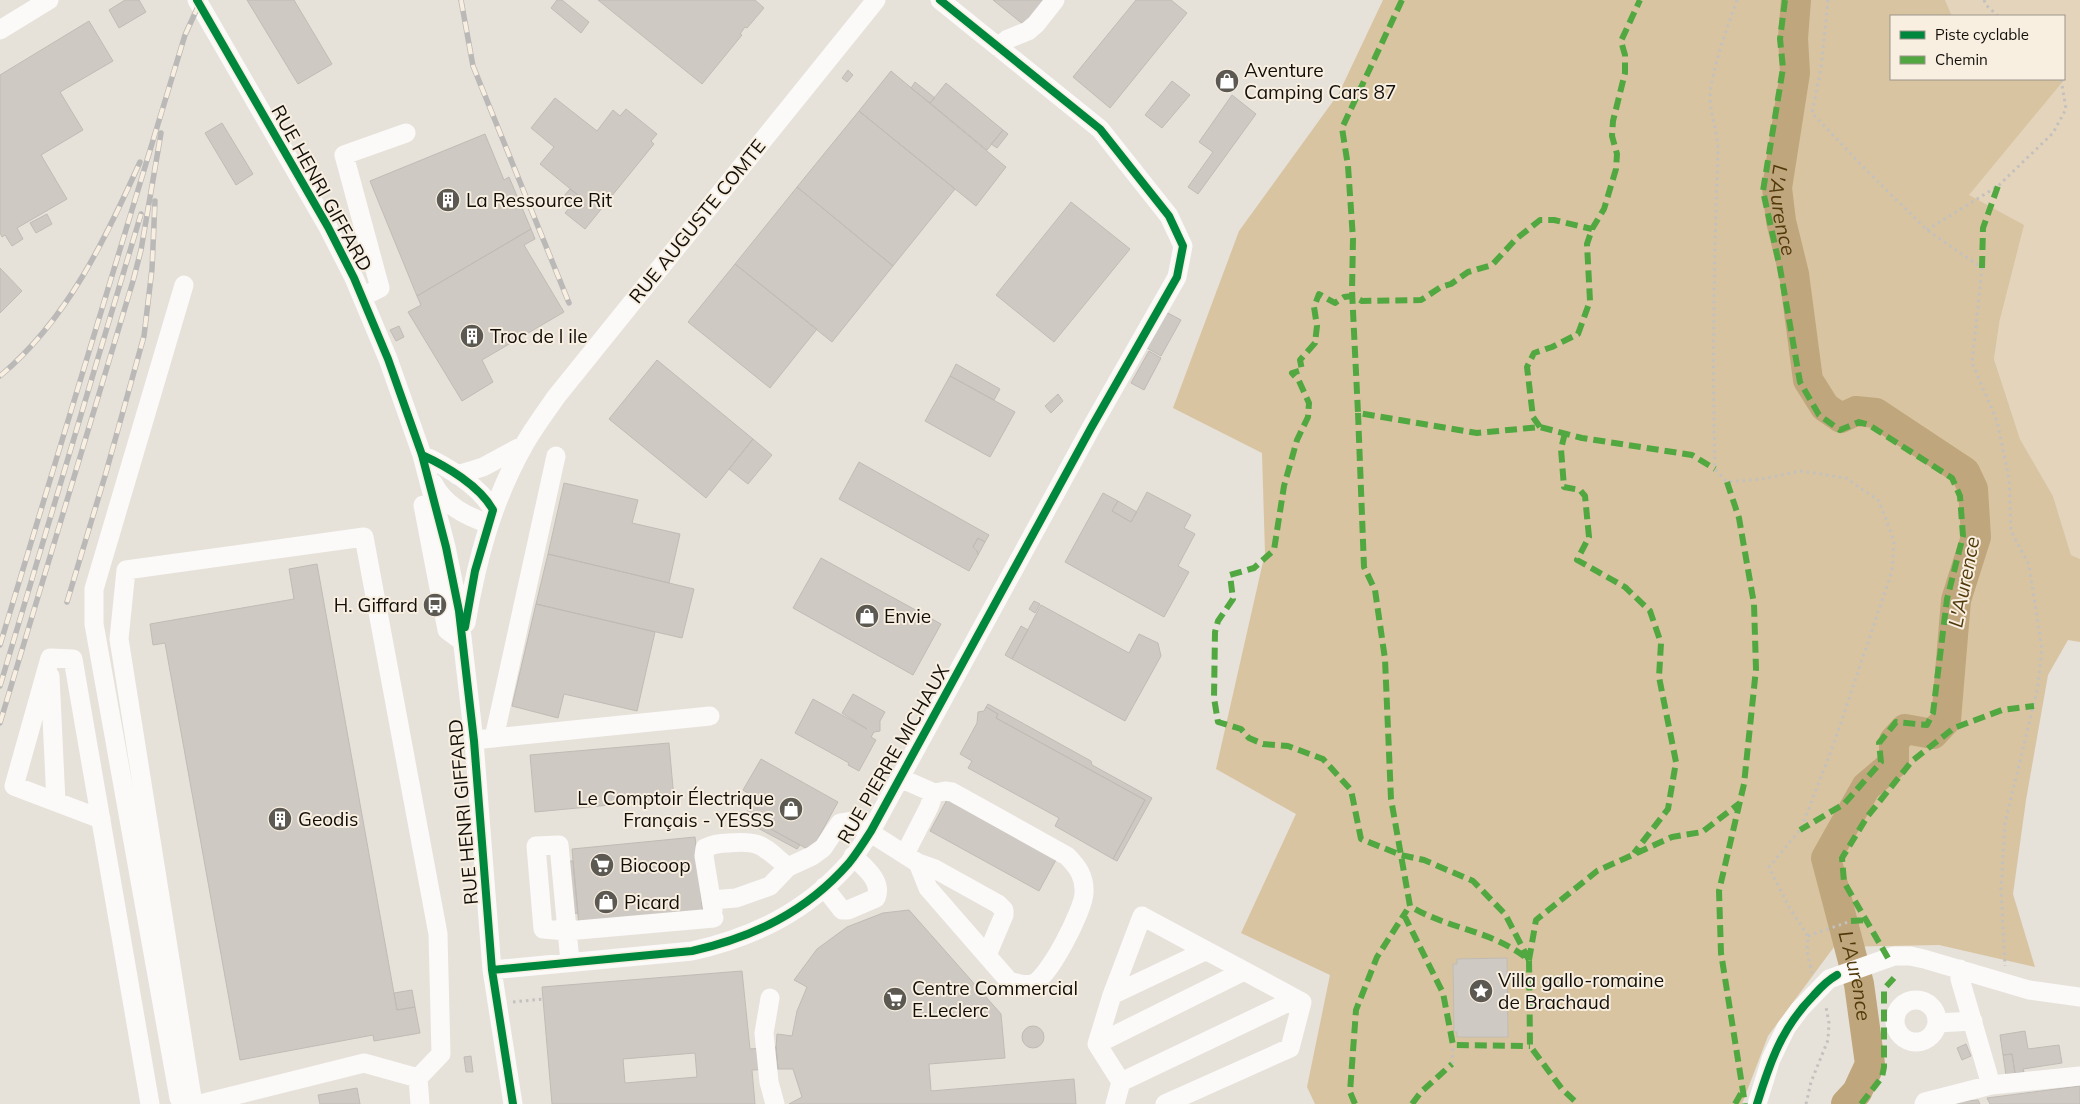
<svg xmlns="http://www.w3.org/2000/svg" width="2080" height="1104" viewBox="0 0 2080 1104" font-family="Mulish,sans-serif">
<style>
.green{fill:#e4d4bb}
.forest{fill:#d9c4a1}
.lines{fill:none;stroke-linecap:round;stroke-linejoin:round}
.river{stroke:#bfa67c;stroke-width:30}
.building{fill:#cec9c3;stroke:#c0bcb5;fill-rule:evenodd}
.path{stroke:#c3c1be;stroke-width:3;stroke-dasharray:2.5 4;stroke-linecap:butt}
.minor{stroke:#fbfaf9;stroke-width:19}
.rail-casing{stroke:#bbb9b7;stroke-width:5.5}
.rail{stroke:#f8efe1;stroke-width:4;stroke-dasharray:11;stroke-linecap:butt}
.quiet{stroke:#51a841;stroke-width:6;stroke-dasharray:12 6;stroke-linecap:butt}
.cycleway-casing{stroke:#f8efe1;stroke-width:11}
.cycleway{stroke:#00873e;stroke-width:8}
.labels{text-anchor:middle;stroke-width:4;stroke-linejoin:round;paint-order:stroke}
.poi-label{font-size:19px;fill:#120f0a;stroke:#f8efe1;text-anchor:start}
.street-label{font-size:19px;fill:#120f0a;stroke:#f8efe1}
.water-label{font-size:20px;font-style:italic;fill:#51390a;stroke:#f8efe1}
</style>
<rect width="100%" height="100%" fill="#e6e1d9"/>
<path class="green" d="M1945,0H2080V559L2071,555L2053,496L2020,439L1994,359L2000,319L1968,195L2063,80L2062,79H2064V16H1986L1984,15L1982,16H1952Z"/>
<path class="forest" d="M1383,0H1945L1952,16H1891V79H2062L2064,80L1969,195L2024,225L2000,319L1994,359L2020,439L2053,496L2071,555L2080,559V642L2068,640L2048,675L2026,800L2013,894L2035,967L1939,945L1834,947L1768,1036L1742,1104H1315L1307,1087L1330,975L1241,933L1296,814L1216,769L1265,553L1262,453L1173,408L1239,231L1339,93Z"/>
<g class="lines">
<path class="river" id="s1" d="M1796,0L1793,38L1795,73L1777,188L1781,221L1794,274L1808,380L1825,407L1841,418L1856,411L1876,413L1965,472L1973,489L1976,537L1956,600L1946,720L1933,734L1905,729L1894,741V763L1866,787L1826,858L1859,984L1870,1064L1857,1092L1846,1104"/>
</g>
<path class="building" d="M125,0H139L146,12L119,28L109,10Z
M247,0H294L332,64L298,84Z
M557,0H562L589,22L581,33L551,8Z
M598,0H755L764,8L747,28L745,27L740,34L742,35L702,84Z
M993,0H1044L1024,25Z
M1136,0H1171L1187,13L1110,108L1073,77Z
M89,21L113,61L60,92L83,130L41,155L67,199L17,228L23,239L12,246L5,235L2,237L0,233V75Z
M848,70L853,75L847,82L842,78Z
M891,71L1006,167L976,206L859,111Z
M1172,81L1190,95L1162,128L1145,115Z
M915,82L935,98L930,103L911,88Z
M946,83L1003,130L987,150L930,103Z
M1232,95L1256,114L1198,194L1188,187L1213,152L1199,142Z
M555,98L597,131L613,110L620,116L626,109L657,134L651,141L654,144L585,229L565,213L579,196L540,164L554,147L531,128Z
M859,111L955,189L893,266L797,187Z
M222,123L253,174L236,185L205,133Z
M1003,130L1008,134L997,148L991,144Z
M485,134L504,180L509,177L531,229L417,296L370,181Z
M797,187L893,266L832,342L735,264Z
M570,189L579,196L572,204L563,197Z
M1071,202L1130,249L1054,342L996,295Z
M47,214L52,224L36,233L30,223Z
M531,229L535,239L524,245L564,312L482,360L493,382L462,401L408,312L421,305L417,296Z
M735,264L817,329L770,388L688,322Z
M0,268L22,291L0,313Z
M1166,312L1181,320L1161,356L1147,348Z
M399,326L404,337L396,341L390,330Z
M1149,351L1161,358L1144,390L1131,383Z
M657,360L753,439L706,498L609,419Z
M956,364L1000,389L994,400L950,376Z
M950,376L1015,412L990,457L925,421Z
M1058,394L1063,401L1051,413L1045,406Z
M753,439L772,455L748,484L729,469Z
M859,462L989,535L985,542L978,538L973,547L977,551L978,555L969,571L839,499Z
M564,483L638,500L632,523L680,534L669,583L548,554Z
M1147,492L1191,515L1184,528L1195,534L1178,566L1189,572L1164,617L1065,562L1103,493L1118,501L1112,511L1131,522Z
M1118,501L1137,512L1131,522L1112,511Z
M978,538L985,542L978,555L977,551L973,547Z
M548,554L694,589L682,638L536,604Z
M821,558L941,624L913,675L793,608Z
M317,564L397,1010L415,1007L420,1033L374,1041L373,1035L240,1060L165,643L153,645L150,624L294,599L289,569Z
M1034,601L1040,604L1035,613L1029,609Z
M536,604L655,632L637,711L564,694L558,718L512,706Z
M1041,605L1129,653L1139,634L1158,643L1161,656L1125,721L1012,659Z
M1021,626L1028,630L1012,659L1005,655Z
M853,694L885,712L880,721V731L874,732L871,737L876,740L859,771L848,765L849,763L795,733L813,699L867,729L842,713Z
M988,704L1091,761L1092,765L1152,798L1117,861L1113,859L1145,800L996,718L998,714L986,707Z
M986,707L998,714L996,718L1145,800L1113,859L1055,826L1059,818L968,768L972,761L960,754L977,723L978,712L984,711Z
M669,743L674,799L535,812L530,755Z
M761,759L838,802L811,851L745,815L752,804L747,801L751,795L743,790Z
M948,798L1057,858L1039,891L930,831Z
M756,821L800,845L797,849L754,826Z
M695,837L703,915L579,927L572,849Z
M567,861H573L578,913L571,914Z
M909,910L1001,1014L1005,1058L929,1064L931,1091L1074,1079L1076,1104H789L802,1097L793,1069H778L776,1047L777,1034L792,1036L797,1011L807,987L794,980L817,949L847,927L883,913Z
M1507,958L1508,1037H1457V1032H1454L1453,964H1457V959Z
M742,971L750,1049L776,1047L778,1069L752,1070L755,1104H552L542,987ZM695,1053L697,1077L625,1083L623,1059Z
M412,990L415,1007L397,1010L394,993Z
M1022 1037a11 11 0 1 1 22 0a11 11 0 1 1-22 0Z
M2025,1031L2028,1049L2059,1045L2062,1063L2023,1069L2024,1072L2015,1073L2012,1054L2003,1055L2000,1035Z
M1966,1044L1971,1056L1962,1060L1957,1048Z
M2012,1054L2015,1073L2006,1075L2003,1055Z
M471,1056L473,1072H466L464,1057Z
M2080,1086V1104H1990L1987,1098Z
M357,1088L360,1104H320L318,1095Z
M1978,1100L1980,1104H1937Z"/>
<g class="lines">
<path class="path" d="M1737,0C1727,29 1716,57 1711,87C1707,108 1718,129 1718,151C1714,257 1712,362 1715,469L1727,482L1762,479L1801,471L1846,478L1879,501L1894,541L1892,571L1834,743L1806,816L1800,830L1769,867L1789,907L1808,936L1807,952L1812,973
M1828,0L1821,68L1812,113L1870,174L1927,230L1982,268L1972,363L1997,421L2009,478L2011,531L2029,565L2042,650L2037,691L2005,823L2001,889L2005,966
M1984,0L1986,5L1998,16
M1927,230L1998,186L2053,133L2066,109L2061,79
M1808,936L1851,921
M513,1002L543,999
M1452,1064L1453,1045
M1806,1104L1811,1082L1828,1040L1829,1023L1826,1007"/>
<path class="minor" d="M197,0L328,227L354,278L388,359L422,455L446,547L459,611L474,741L492,970L513,1104
M0,30L49,0
M998,47L1008,39L1028,31L1036,24L1055,0
M362,297L380,288L344,155L406,133
M422,455C446,466 480,486 493,510
M457,475L483,467L524,445
M433,483C445,506 466,516 489,524
M423,505L447,630L462,641
M466,623C477,559 492,502 524,445C533,429 545,413 556,397L876,0
M50,676L56,802
M494,738L556,456
M483,739L710,716
M101,819L14,786L50,658L73,659L150,1104
M905,854L929,807L934,793
M918,863L935,869L998,904L1004,910V915L987,955
M824,887L842,910H848L876,898C883,881 865,868 853,856
M711,900L736,898L770,886L788,867L812,856L823,848L840,823L852,821L918,863L928,888L1009,981C1016,983 1024,986 1032,984C1048,980 1084,909 1084,893C1085,877 1078,867 1067,856L952,792L945,791L934,793L900,778
M713,911L704,856L705,848C713,844 719,843 728,843C762,840 762,846 788,867
M570,962L559,845L536,846L543,929L567,931L714,918
M1960,969V979L1991,1085
M492,970L692,951C754,937 806,912 849,863C857,853 864,842 871,831L1091,428L1177,277L1183,246L1169,216L1100,129L940,0
M1112,995L1205,951
M770,998L764,1033L769,1082L775,1104
M1895 1021a21 21 0 1 1 42 0a21 21 0 1 1-42 0Z
M1937,1023L1973,1021
M1097,1044L1244,971
M1121,1082L1295,999
M179,1098L94,624V589L184,285
M193,1104L119,639L126,570L364,537L438,934L441,1054L418,1078L420,1104
M200,1104L364,1063L418,1078
M1115,1104L1121,1082L1097,1044L1112,995L1142,916L1302,1002L1290,1048L1165,1104
M1757,1104L1771,1059L1786,1028L1800,1009L1829,979L1894,956H1910L1924,959L2029,990L2080,997
M1924,1104L1925,1102L1991,1085L2080,1076"/>
<g class="rail-casing">
<path id="rail" d="M461,0L473,66L569,303
M0,376C67,320 105,240 140,162
M67,602L105,476L144,336L152,269L155,201
M0,645L185,35L201,0
M0,686L141,214
M0,723L133,281L141,250L161,133"/>
</g>
<use href="#rail" class="rail"/>
<path class="quiet" d="M1402,0L1342,128L1348,166L1353,239L1352,291L1358,413L1477,433L1540,427L1582,438L1692,455L1715,469
M1785,0L1780,39L1783,68L1763,191L1780,268L1800,382L1819,415L1840,430L1859,422L1869,425L1952,478L1960,496L1963,536L1947,599L1933,713L1927,725L1896,722L1879,743L1881,762L1844,804L1800,830
M1982,268L1983,228L1998,186
M1358,413L1364,567L1375,590L1385,659L1391,799L1410,906C1449,930 1491,929 1529,960L1530,1046L1562,1089L1578,1104
M1540,427L1533,417L1527,367L1534,353L1552,347L1578,334L1590,301L1587,244L1592,229L1604,209L1616,169L1617,154L1612,136L1613,121L1625,73V55L1621,41L1640,0
M1565,433L1561,449L1564,487L1580,490L1585,496L1589,537L1577,560L1625,587L1650,611L1661,643L1659,677L1676,762L1668,809L1634,853
M1727,482L1739,518L1754,604L1756,669L1744,784L1719,891L1721,953L1745,1104
M1404,915L1443,993L1453,1045L1530,1046
M1851,921L1866,920
M1888,958L1844,882L1842,858L1867,817L1912,761L1954,728L2002,710L2034,706
M1529,960L1505,914L1473,881L1424,860L1401,855L1361,839L1351,790L1323,759L1288,746L1263,744L1249,738L1241,729L1218,722L1214,698L1215,632L1218,621L1233,599L1230,575L1254,568L1274,550L1284,486L1297,440L1308,417L1309,403L1299,381L1292,373L1302,370L1300,360L1315,343L1317,326L1314,307L1319,294L1335,303L1344,297L1352,296L1362,301L1421,300L1441,287L1451,284L1468,272L1492,265L1516,239L1540,220H1554L1592,229
M1529,960L1536,920L1597,871L1672,837L1702,832L1740,803
M1355,1104L1350,1092L1356,1010L1377,957L1407,910
M1412,1104L1421,1092L1452,1064
M1735,1104L1743,1090
M1861,1104L1882,1077L1884,1067V989L1894,978"/>
<g class="cycleway-casing">
<path id="cycleway" d="M197,0L328,227L354,278L388,359L422,455L446,547L459,611L474,741L492,970L513,1104
M422,455C446,466 480,486 493,510L475,571L465,627
M492,970L692,951C754,937 806,912 849,863C857,853 864,842 871,831L1091,428L1177,277L1183,246L1169,216L1100,129L940,0
M1757,1104C1770,1062 1782,1027 1814,995C1821,987 1828,980 1837,975"/>
</g>
<use href="#cycleway" class="cycleway"/>
</g>
<defs>
<g id="shop-disc" transform="scale(1.25)"><circle r="9.5" fill="#5c5852" stroke="#f8efe1"/><path d="M-5-2.5h2.3a2.7 3.5 0 0 1 5.4 0H5L5.5 6h-11ZM-1.5-2.5h3a1.5 2.3 0 0 0-3 0Z" fill="#fff"/></g>
<g id="building-disc" transform="scale(1.25)"><circle r="9.5" fill="#5c5852" stroke="#f8efe1"/><path d="M-4-6H4V6H1V3H-1V6H-4ZM-2.5-4.3h1.7v1.8h-1.7ZM.8-4.3h1.7v1.8H.8ZM-2.5-1h1.7V.8h-1.7ZM.8-1h1.7V.8H.8Z" fill="#fff"/></g>
<g id="bus-disc" transform="scale(1.25)"><circle r="9.5" fill="#5c5852" stroke="#f8efe1"/><path d="M-5-6H5V4H4V6H2V4H-2V6H-4V4H-5ZM-3.5-4V0h7V-4ZM-3.5 1.2v1.5H-2V1.2ZM2 1.2v1.5H3.5V1.2Z" fill="#fff"/></g>
<g id="supermarket-disc" transform="scale(1.25)"><circle r="9.5" fill="#5c5852" stroke="#f8efe1"/><path d="M-6-5.5h2.5l.6 2H6L4.5 2H-2.5L-4.4-4H-6ZM-1.5 3.2a1.3 1.3 0 1 0 .1 0ZM3 3.2a1.3 1.3 0 1 0 .1 0Z" fill="#fff"/></g>
<g id="sight-disc" transform="scale(1.25)"><circle r="9.5" fill="#5c5852" stroke="#f8efe1"/><path d="M0-6L1.8-2.2L6-1.7L2.9 1.2L3.7 5.4L0 3.3L-3.7 5.4L-2.9 1.2L-6-1.7L-1.8-2.2Z" fill="#fff"/></g>
</defs>
<g fill-rule="evenodd">
<use href="#shop-disc" x="1227" y="81"/>
<use href="#building-disc" x="448" y="200"/>
<use href="#building-disc" x="472" y="336"/>
<use href="#bus-disc" x="435" y="605"/>
<use href="#shop-disc" x="867" y="616"/>
<use href="#shop-disc" x="791" y="809"/>
<use href="#building-disc" x="280" y="819"/>
<use href="#supermarket-disc" x="602" y="865"/>
<use href="#shop-disc" x="606" y="902"/>
<use href="#sight-disc" x="1481" y="991"/>
<use href="#supermarket-disc" x="895" y="999"/>
</g>
<g class="labels">
<g class="poi-label">
<text x="1244" y="77">Aventure<tspan x="1244" dy="22">Camping Cars 87</tspan></text>
<text x="466" y="207">La Ressource Rit</text>
<text x="490" y="343">Troc de l ile</text>
<text x="418" y="612" text-anchor="end">H. Giffard</text>
<text x="884" y="623">Envie</text>
<text x="774" y="805" text-anchor="end">Le Comptoir Électrique<tspan x="774" dy="22">Français - YESSS</tspan></text>
<text x="298" y="826">Geodis</text>
<text x="620" y="872">Biocoop</text>
<text x="624" y="909">Picard</text>
<text x="1498" y="987">Villa gallo-romaine<tspan x="1498" dy="22">de Brachaud</tspan></text>
<text x="912" y="995">Centre Commercial<tspan x="912" dy="22">E.Leclerc</tspan></text>
</g>
<g class="street-label">
<text transform="translate(322 188) rotate(61)" y="7">RUE HENRI GIFFARD</text>
<text transform="translate(697 221) rotate(-51)" y="7">RUE AUGUSTE COMTE</text>
<text transform="translate(893 754) rotate(-60)" y="7">RUE PIERRE MICHAUX</text>
<text transform="translate(463 812) rotate(-95)" y="7">RUE HENRI GIFFARD</text>
</g>
<g class="water-label">
<text dy="7" stroke="none"><textPath href="#s1" startOffset="212">L'Aurence</textPath></text>
<text transform="translate(1964 582) rotate(-79)" y="7">L'Aurence</text>
<text dy="7" stroke="none"><textPath href="#s1" startOffset="1158">L'Aurence</textPath></text>
</g>
</g>
<rect x="1890" y="15" width="175" height="65" fill="#f8efe1" stroke="#9c958b"/>
<rect x="1900" y="31" width="25" height="8" fill="#00873e" stroke="#9c958b"/>
<text x="1935" y="40" font-size="15" fill="#120f0a">Piste cyclable</text>
<rect x="1900" y="56" width="25" height="8" fill="#51a841" stroke="#9c958b"/>
<text x="1935" y="65" font-size="15" fill="#120f0a">Chemin</text>
</svg>
